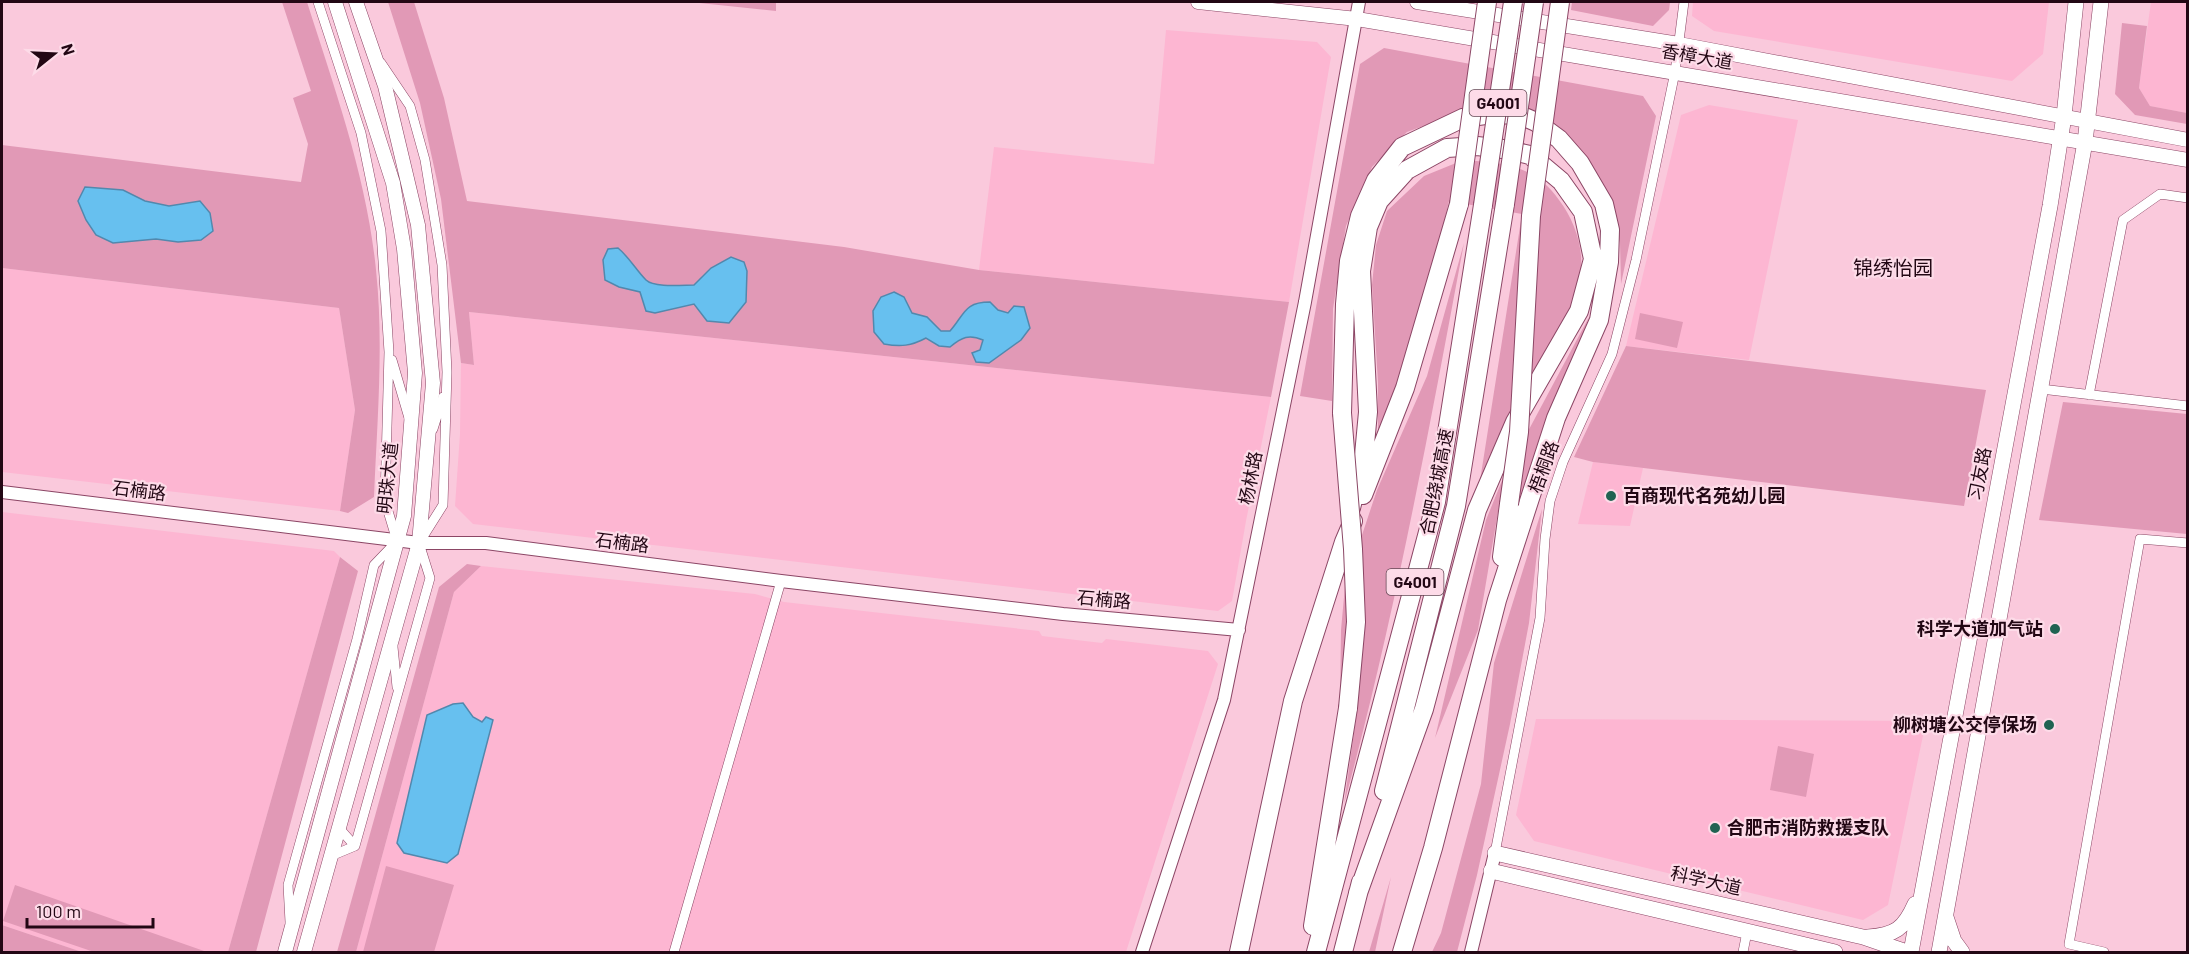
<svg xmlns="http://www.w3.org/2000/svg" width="2189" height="954" viewBox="0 0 2189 954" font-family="Barlow,'Noto Sans SC',sans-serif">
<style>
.built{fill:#fdb6d2}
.green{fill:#e199b6}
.water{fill:#67c0ef;stroke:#5288ad;stroke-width:1.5}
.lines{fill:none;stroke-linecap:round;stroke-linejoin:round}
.minor-casing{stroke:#8b4665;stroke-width:10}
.tertiary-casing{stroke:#8b4665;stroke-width:14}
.secondary-casing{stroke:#8b4665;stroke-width:15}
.primary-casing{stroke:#8b4665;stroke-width:16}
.motorway-casing{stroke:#8b4665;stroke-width:20}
.minor{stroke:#fff;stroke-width:9}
.tertiary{stroke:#fff;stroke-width:12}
.secondary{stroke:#fff;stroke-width:14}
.primary{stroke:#fff;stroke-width:15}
.motorway{stroke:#fff;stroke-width:18}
.motorway-bridge-casing{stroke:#8b4665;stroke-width:20;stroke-linecap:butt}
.motorway-bridge{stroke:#fff;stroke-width:18}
.poi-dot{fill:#206352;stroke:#fddbe8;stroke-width:2}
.labels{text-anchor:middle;stroke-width:4.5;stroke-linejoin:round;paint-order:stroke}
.shield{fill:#fddbe8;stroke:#644754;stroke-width:1.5}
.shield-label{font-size:16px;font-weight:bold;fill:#220714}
.street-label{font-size:18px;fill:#220714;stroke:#fddbe8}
.poi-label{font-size:18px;font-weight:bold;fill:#220714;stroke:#fddbe8;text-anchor:start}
.neighbourhood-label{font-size:20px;fill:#220714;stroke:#fddbe8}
</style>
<rect width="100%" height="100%" fill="#fac9dc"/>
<path class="built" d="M1693,2H2049L2043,54L2012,81L1714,31L1692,16Z
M2151,2H2187V113L2150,106L2139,88Z
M1166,30L1317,42L1331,57L1289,302L979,270L994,147L1154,164Z
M1709,105L1798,120L1749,360L1626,346L1681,115Z
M2,268L339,308L355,410L340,511L2,472Z
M469,312L1271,397L1246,521L1232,601L1218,611L473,524L455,506L460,434L461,363L474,365Z
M1593,462L1643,468L1630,526L1578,524Z
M2,512L334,551L340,557L228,952H82L2,925Z
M481,566L755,594L784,602L1039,631L1042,636L1102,643L1106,639L1208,651L1218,664L1126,952H356L454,592Z
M1536,719L1926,721L1888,905L1863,920L1534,841L1516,815Z"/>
<path class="green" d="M282,2H307C335,90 367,178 376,270C384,345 377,422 374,497L348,513L340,511L355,410L339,308L2,268V145L301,182L308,144L293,98L311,91Z
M388,2H414L444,98L467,201L844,247L979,270L1289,302L1271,397L469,312L474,365L461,363L441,199L420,103Z
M690,2H776V11Z
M1572,2H1670L1669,10L1653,26L1571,10Z
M2122,23L2147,26L2139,88L2150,106L2187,113V124L2135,115L2115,94Z
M1384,48L1643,96L1656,116L1621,284L1620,243L1609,197L1548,119L1459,113L1407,132L1372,167L1346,226L1333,309L1332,401L1300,396L1360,64Z
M1476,161C1511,163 1538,170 1559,200C1575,221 1585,250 1580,277C1573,314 1554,345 1537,378C1518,414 1498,451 1479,487L1522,214L1449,201L1421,319L1378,442V383L1372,285L1376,245L1387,211L1424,176L1456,163Z
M1464,243C1429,431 1394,620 1344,804L1358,704L1340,703L1341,630L1345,586L1377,490L1427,376Z
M1640,313L1683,322L1677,348L1635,339Z
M1589,317L1521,503L1500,500L1478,630L1435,738L1486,520L1503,478Z
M1626,346L1986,390L1964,506L1593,462L1574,457Z
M2063,402L2187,414V534L2039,520Z
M1542,509L1529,623L1510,724L1477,875L1457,952H1432L1441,933L1481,784L1494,663Z
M340,557L358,571L256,952H228Z
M467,564L481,566L454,592L356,952H337L439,587Z
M1778,746L1814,754L1806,797L1770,790Z
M386,866L454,885L434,952H363Z
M1391,877L1375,952H1369Z
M15,885L207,952H94L3,921Z
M2,925L82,952H2Z"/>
<path class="water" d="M85,187L123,190L145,201L169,206L200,201L210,213L213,231L201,240L178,242L156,239L113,243L96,235L86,220L78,201Z
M618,248C629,257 636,270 646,280C654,288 683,285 694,285L711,268L731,257L744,262L747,271L746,302L729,323L707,321L694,304L655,313L646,311L640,292L619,287L605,280L603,260L608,249Z
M894,292L904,297L912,313L927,317L941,331H950C965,314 964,302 990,302L998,310L1008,313L1014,306L1024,307L1030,328L1021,340L989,363L976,362L972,353L980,350L983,340C969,334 962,337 950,347L939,346L926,338C911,346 901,347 884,344L874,332L873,311L881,297Z
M463,703L473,717L482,722L486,717L493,720L458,854L447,863L404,853L397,843L427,715L453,704Z"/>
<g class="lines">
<g class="minor-casing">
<path id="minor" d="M392,360L409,418
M2041,389L2188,406
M2089,395L2123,220L2160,194L2188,198
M433,429L443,397
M393,647L397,687
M339,828L355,846
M1495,853L1540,618L1545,539L1550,501L1563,462L1612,354L1636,260L1675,72L1684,2
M331,856L355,846L430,578L419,543L443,505L447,372L442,265L425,160L410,106L381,63
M290,922L288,885L357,639L374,565L397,541L385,501L389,352L381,231L361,133L318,2
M674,952L781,581
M1743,952L1747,932
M2104,952L2069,944L2140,539L2188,543"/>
</g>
<g class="tertiary-casing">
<path id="tertiary" d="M2,492L419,543H486L781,581L1063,614L1239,630
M1142,952L1224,700L1305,302L1359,2
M1471,952L1495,853"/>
</g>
<g class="secondary-casing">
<path id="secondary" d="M1198,2L1357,19L2188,160
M1417,2L1679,44L2188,140
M285,952L404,516L415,373L404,249L393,183L335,2
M304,952L419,543L433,383L418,225L385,86L356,2"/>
</g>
<g class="primary-casing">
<path id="primary" d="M1495,853L1863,937L1907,952
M1491,871L1835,952
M1946,917L1954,941L1962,952
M1868,937C1895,935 1904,929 1915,904
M1911,952L2050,206L2064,116L2076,2
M1939,952L2085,142L2101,2"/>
</g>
<g class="motorway-casing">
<path id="motorway" d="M1342,413L1345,304L1349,261L1360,216L1376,180L1402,147L1463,118L1493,114L1520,115L1536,122L1559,139L1580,163L1604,204L1610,230L1609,262L1599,320L1556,418L1497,600L1433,848L1402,952
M1363,495L1405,388L1459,204
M1351,508L1364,455L1368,412L1361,271L1368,227L1379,201L1407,170L1447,148L1477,146L1503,149L1530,155L1561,181L1583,212L1593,259L1579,311L1515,422L1477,510L1424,709L1358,893
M1502,557L1509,504
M1384,791L1456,506L1505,204
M1313,926L1348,708
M1239,952L1293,701L1344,542L1353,521
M1316,952L1436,502L1483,205
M1343,952L1361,882"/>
</g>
<use href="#minor" class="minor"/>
<use href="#tertiary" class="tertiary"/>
<use href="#secondary" class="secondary"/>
<use href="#primary" class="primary"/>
<use href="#motorway" class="motorway"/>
<g class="motorway-bridge-casing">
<path id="motorway-bridge" d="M1459,204L1487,2
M1505,204L1534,2
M1483,205L1513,2
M1342,413L1353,549L1356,622L1348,708
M1509,504L1519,432L1531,216L1560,2"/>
</g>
<use href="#motorway-bridge" class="motorway-bridge"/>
</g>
<g class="poi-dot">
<circle cx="1611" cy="496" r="6"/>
<circle cx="2055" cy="629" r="6"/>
<circle cx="2049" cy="725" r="6"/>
<circle cx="1715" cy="828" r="6"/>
</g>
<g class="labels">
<g class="shield">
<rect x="1469.5" y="90" width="57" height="26" rx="4.5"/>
<rect x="1386.5" y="569" width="57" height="26" rx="4.5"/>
</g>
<g class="shield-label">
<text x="1498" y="109">G4001</text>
<text x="1415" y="588">G4001</text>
</g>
<g class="street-label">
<text transform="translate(1697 57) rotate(10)" y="6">香樟大道</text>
<text transform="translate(1544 467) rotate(-70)" y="6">梧桐路</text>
<text transform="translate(1980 474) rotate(-79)" y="6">习友路</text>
<text transform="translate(388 478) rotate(-84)" y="6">明珠大道</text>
<text transform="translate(1251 478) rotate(-79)" y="6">杨林路</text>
<text transform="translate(1437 482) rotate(-79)" y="6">合肥绕城高速</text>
<text transform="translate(139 491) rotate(7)" y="6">石楠路</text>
<text transform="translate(622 543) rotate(7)" y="6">石楠路</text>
<text transform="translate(1104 600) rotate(5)" y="6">石楠路</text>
<text transform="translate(1706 881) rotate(13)" y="6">科学大道</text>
</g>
<g class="poi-label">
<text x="1623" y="502">百商现代名苑幼儿园</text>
<text x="2043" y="635" text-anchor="end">科学大道加气站</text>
<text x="2037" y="731" text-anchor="end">柳树塘公交停保场</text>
<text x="1727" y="834">合肥市消防救援支队</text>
</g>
<g class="neighbourhood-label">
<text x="1893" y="275">锦绣怡园</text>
</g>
</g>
<rect width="2189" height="954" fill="none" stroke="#220714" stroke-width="6"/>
<g transform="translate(54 54) rotate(72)" stroke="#fddbe8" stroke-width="4.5" paint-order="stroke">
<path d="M0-4.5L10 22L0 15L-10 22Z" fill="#220714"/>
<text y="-9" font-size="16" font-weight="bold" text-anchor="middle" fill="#220714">N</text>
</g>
<path d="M27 918v9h126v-9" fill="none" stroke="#220714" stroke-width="3"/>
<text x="36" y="918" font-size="18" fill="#220714" stroke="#fddbe8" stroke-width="4.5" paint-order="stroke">100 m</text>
</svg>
